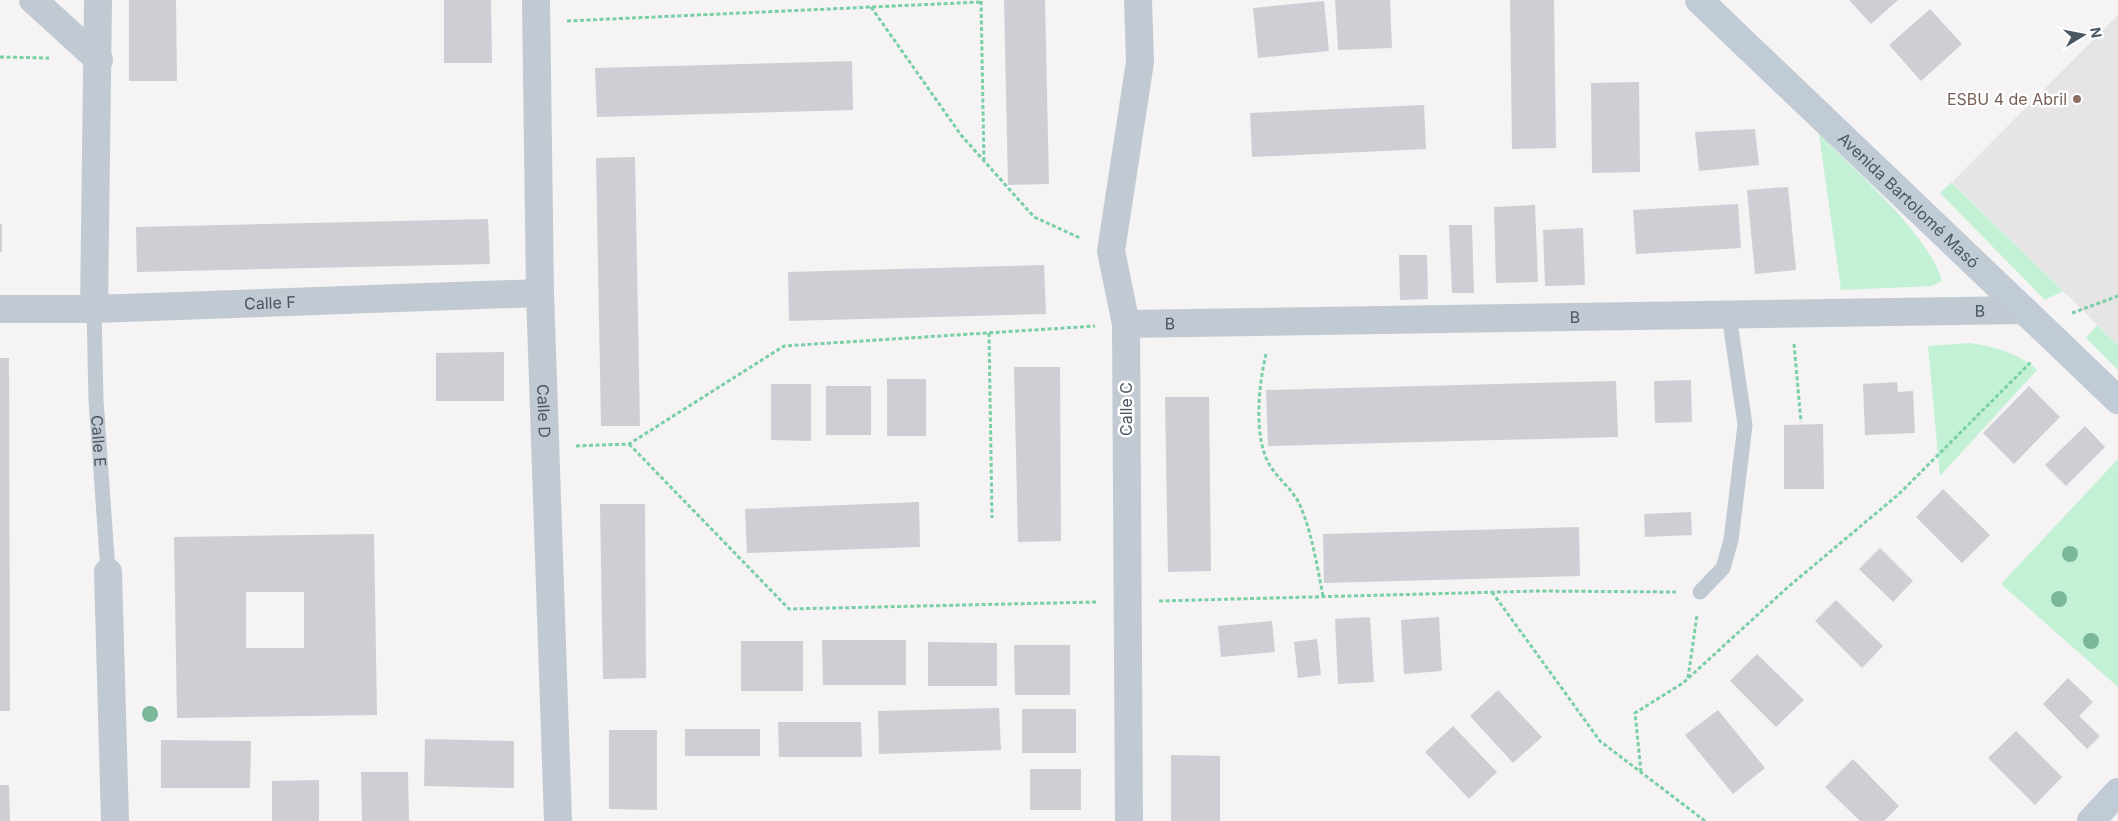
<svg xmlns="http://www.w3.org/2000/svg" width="2118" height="821" viewBox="0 0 2118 821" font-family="Inter,sans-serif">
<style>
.education{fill:#e6e4e5}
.green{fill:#c3f1d5}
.building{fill:#cdcfd5;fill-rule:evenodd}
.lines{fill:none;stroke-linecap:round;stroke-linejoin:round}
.path{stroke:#7ad0a6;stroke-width:3;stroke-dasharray:4 2.5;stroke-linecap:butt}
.lane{stroke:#c1cad2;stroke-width:15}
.street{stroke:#c1cad2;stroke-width:28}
.secondary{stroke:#c1cbd6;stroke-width:28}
.tree{fill:#7bb799}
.education-dot{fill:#8d6e63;stroke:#fff;stroke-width:2}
.labels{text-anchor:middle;stroke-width:5;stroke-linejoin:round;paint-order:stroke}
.education-label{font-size:16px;fill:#785e54;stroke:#fff;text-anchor:end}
.street-label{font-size:16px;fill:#4a5661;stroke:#fff}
</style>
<rect width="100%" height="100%" fill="#f5f3f3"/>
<path class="education" d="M2118,15V345L1952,182Z"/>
<path class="green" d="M1819,134C1854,170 1929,234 1942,281L1932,286L1841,290Z
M1952,182V183L2063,291L2045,300L1940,193Z
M2097,325L2118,345V370L2086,338Z
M1970,343C1996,347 2018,353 2037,370L1940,476L1928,346Z
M2118,459V687L2001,584Z"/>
<path class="building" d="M129,0H176L177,81H129Z
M444,0H491L492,63H444Z
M1004,0H1045L1049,184L1008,185Z
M1335,0H1390L1392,48L1338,50Z
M1510,0H1554L1556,148L1512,149Z
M1849,0H1898L1871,24Z
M1324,1L1329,51L1258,58L1253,8Z
M1930,9L1962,44L1921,81L1889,45Z
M852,61L853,110L597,117L595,68Z
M1639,82L1640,172L1592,173L1591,83Z
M1424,105L1426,149L1252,157L1250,113Z
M1755,129L1759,165L1699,171L1695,132Z
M635,157L640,426H601L596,158Z
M1788,187L1796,270L1755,274L1747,190Z
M1738,204L1741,248L1636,254L1633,210Z
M1535,205L1538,282L1496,283L1494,207Z
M488,219L490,264L137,272L136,227Z
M0,224H2V252H0Z
M1449,225H1472L1474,293H1452Z
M1583,228L1585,285L1545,286L1543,230Z
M1399,255H1427L1428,299L1400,300Z
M1044,265L1046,314L789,321L788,272Z
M504,352V401H436V353Z
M0,358H9L10,711H0Z
M1014,367H1060L1061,541L1018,542Z
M887,379H926V436H887Z
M1691,380L1692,422L1655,423L1654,381Z
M1616,381L1618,437L1268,446L1266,390Z
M1897,382L1898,392L1913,391L1915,433L1865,435L1863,384Z
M771,384H811V441L771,440Z
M826,386H871V435H826Z
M2029,386L2060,417L2014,464L1983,433Z
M1165,397H1209L1211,571L1168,572Z
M1823,424L1824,489H1784V425Z
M2085,426L2105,447L2066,486L2045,465Z
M1943,489L1990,535L1962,563L1916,517Z
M919,502L920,547L747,553L745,509Z
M600,504H645L646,678L603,679Z
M1691,512L1692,535L1645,537L1644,514Z
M1579,527L1580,576L1324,583L1323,534Z
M374,534L377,715L177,718L174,537ZM246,592H304V648H246Z
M1880,548L1913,581L1893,602L1859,569Z
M1836,600L1883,646L1862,668L1815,621Z
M1370,617L1374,682L1338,684L1335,619Z
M1439,617L1442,671L1404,674L1401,620Z
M1272,621L1275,652L1221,657L1218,626Z
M1317,639L1321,675L1298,678L1294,642Z
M822,640H906V685H823Z
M741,641H803V691H741Z
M928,642L997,643V686H928Z
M1014,645H1070V695H1015Z
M1757,654L1804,700L1776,727L1730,681Z
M2068,678L2093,702L2079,716L2100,736L2087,749L2043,704Z
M1498,690L1542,737L1513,763L1470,716Z
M999,708L1001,750L879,754L878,711Z
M1022,709H1076V753H1022Z
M1718,710L1765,768L1733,794L1685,735Z
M778,722H861L862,757H779Z
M1453,726L1497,772L1469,799L1425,752Z
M685,729H760V756H685Z
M609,730H657V810L609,809Z
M2016,731L2062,777L2035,805L1988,758Z
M425,739L514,741V788L424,786Z
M161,740L251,741L250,788H161Z
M1171,755L1220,756V821H1171Z
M1853,759L1899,806L1884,821H1860L1825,787Z
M1030,769H1081V810H1030Z
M361,772H408L409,821H362Z
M319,780V821H272V781Z
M0,785H9L10,821H0Z"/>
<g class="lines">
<path class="path" d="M981,1L984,162
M871,7L961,135L1034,217L1080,238
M567,21L981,2
M0,57L49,58
M2072,313L2118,296
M989,333L992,518
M1794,344L1801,422
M1266,354C1259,384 1253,435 1269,464C1277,478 1292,489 1299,503C1312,532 1317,566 1323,596
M629,444L789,609L1096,602
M576,446L629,444L784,346L1095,326
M1492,592L1600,741L1705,821
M1159,601L1538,591L1676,592
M1688,678L1697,615
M1641,772L1635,713L1683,683L1788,587L1899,494L2032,361"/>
<g class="lane">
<path id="s1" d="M94,309L96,400L108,572"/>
<path d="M1700,592L1723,568L1731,540L1745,425L1729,315"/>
</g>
<g class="street">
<path d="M33,0L99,60"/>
<path id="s2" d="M536,0L540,293L558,821"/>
<path id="s3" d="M0,309H94L540,293"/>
<path d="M94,309L98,0"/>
<path id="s4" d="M1126,324L2024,310"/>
<path d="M108,572L115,821"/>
<path d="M1129,821L1126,324L1111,251L1140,62L1138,0"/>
</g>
<g class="secondary">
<path id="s5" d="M1699,0L2118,400"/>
<path d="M2091,821L2118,792"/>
</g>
</g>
<g class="tree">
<circle cx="2070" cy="554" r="8"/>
<circle cx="2059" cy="599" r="8"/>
<circle cx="2091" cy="641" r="8"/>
<circle cx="150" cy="714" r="8"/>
</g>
<circle class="education-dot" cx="2077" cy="99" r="5"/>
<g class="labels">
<g class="education-label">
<text x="2067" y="105">ESBU 4 de Abril</text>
</g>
<g class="street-label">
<text dy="6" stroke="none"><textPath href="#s5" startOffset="290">Avenida Bartolomé Masó</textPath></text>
<text dy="6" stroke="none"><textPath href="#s3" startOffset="270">Calle F</textPath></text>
<text dy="6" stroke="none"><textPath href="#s4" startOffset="854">B</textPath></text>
<text dy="6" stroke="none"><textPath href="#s4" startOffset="449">B</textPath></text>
<text dy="6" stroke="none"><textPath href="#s4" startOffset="44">B</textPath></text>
<text transform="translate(1126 409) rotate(-90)" y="6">Calle C</text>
<text dy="6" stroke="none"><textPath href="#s2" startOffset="411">Calle D</textPath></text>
<text dy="6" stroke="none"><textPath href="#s1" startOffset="132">Calle E</textPath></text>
</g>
</g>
<g transform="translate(2083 35) rotate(80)" stroke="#ffffff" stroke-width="4" paint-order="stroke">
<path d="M0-4L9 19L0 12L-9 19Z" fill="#4a5661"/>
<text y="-8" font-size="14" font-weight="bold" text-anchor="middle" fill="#4a5661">N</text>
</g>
</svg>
